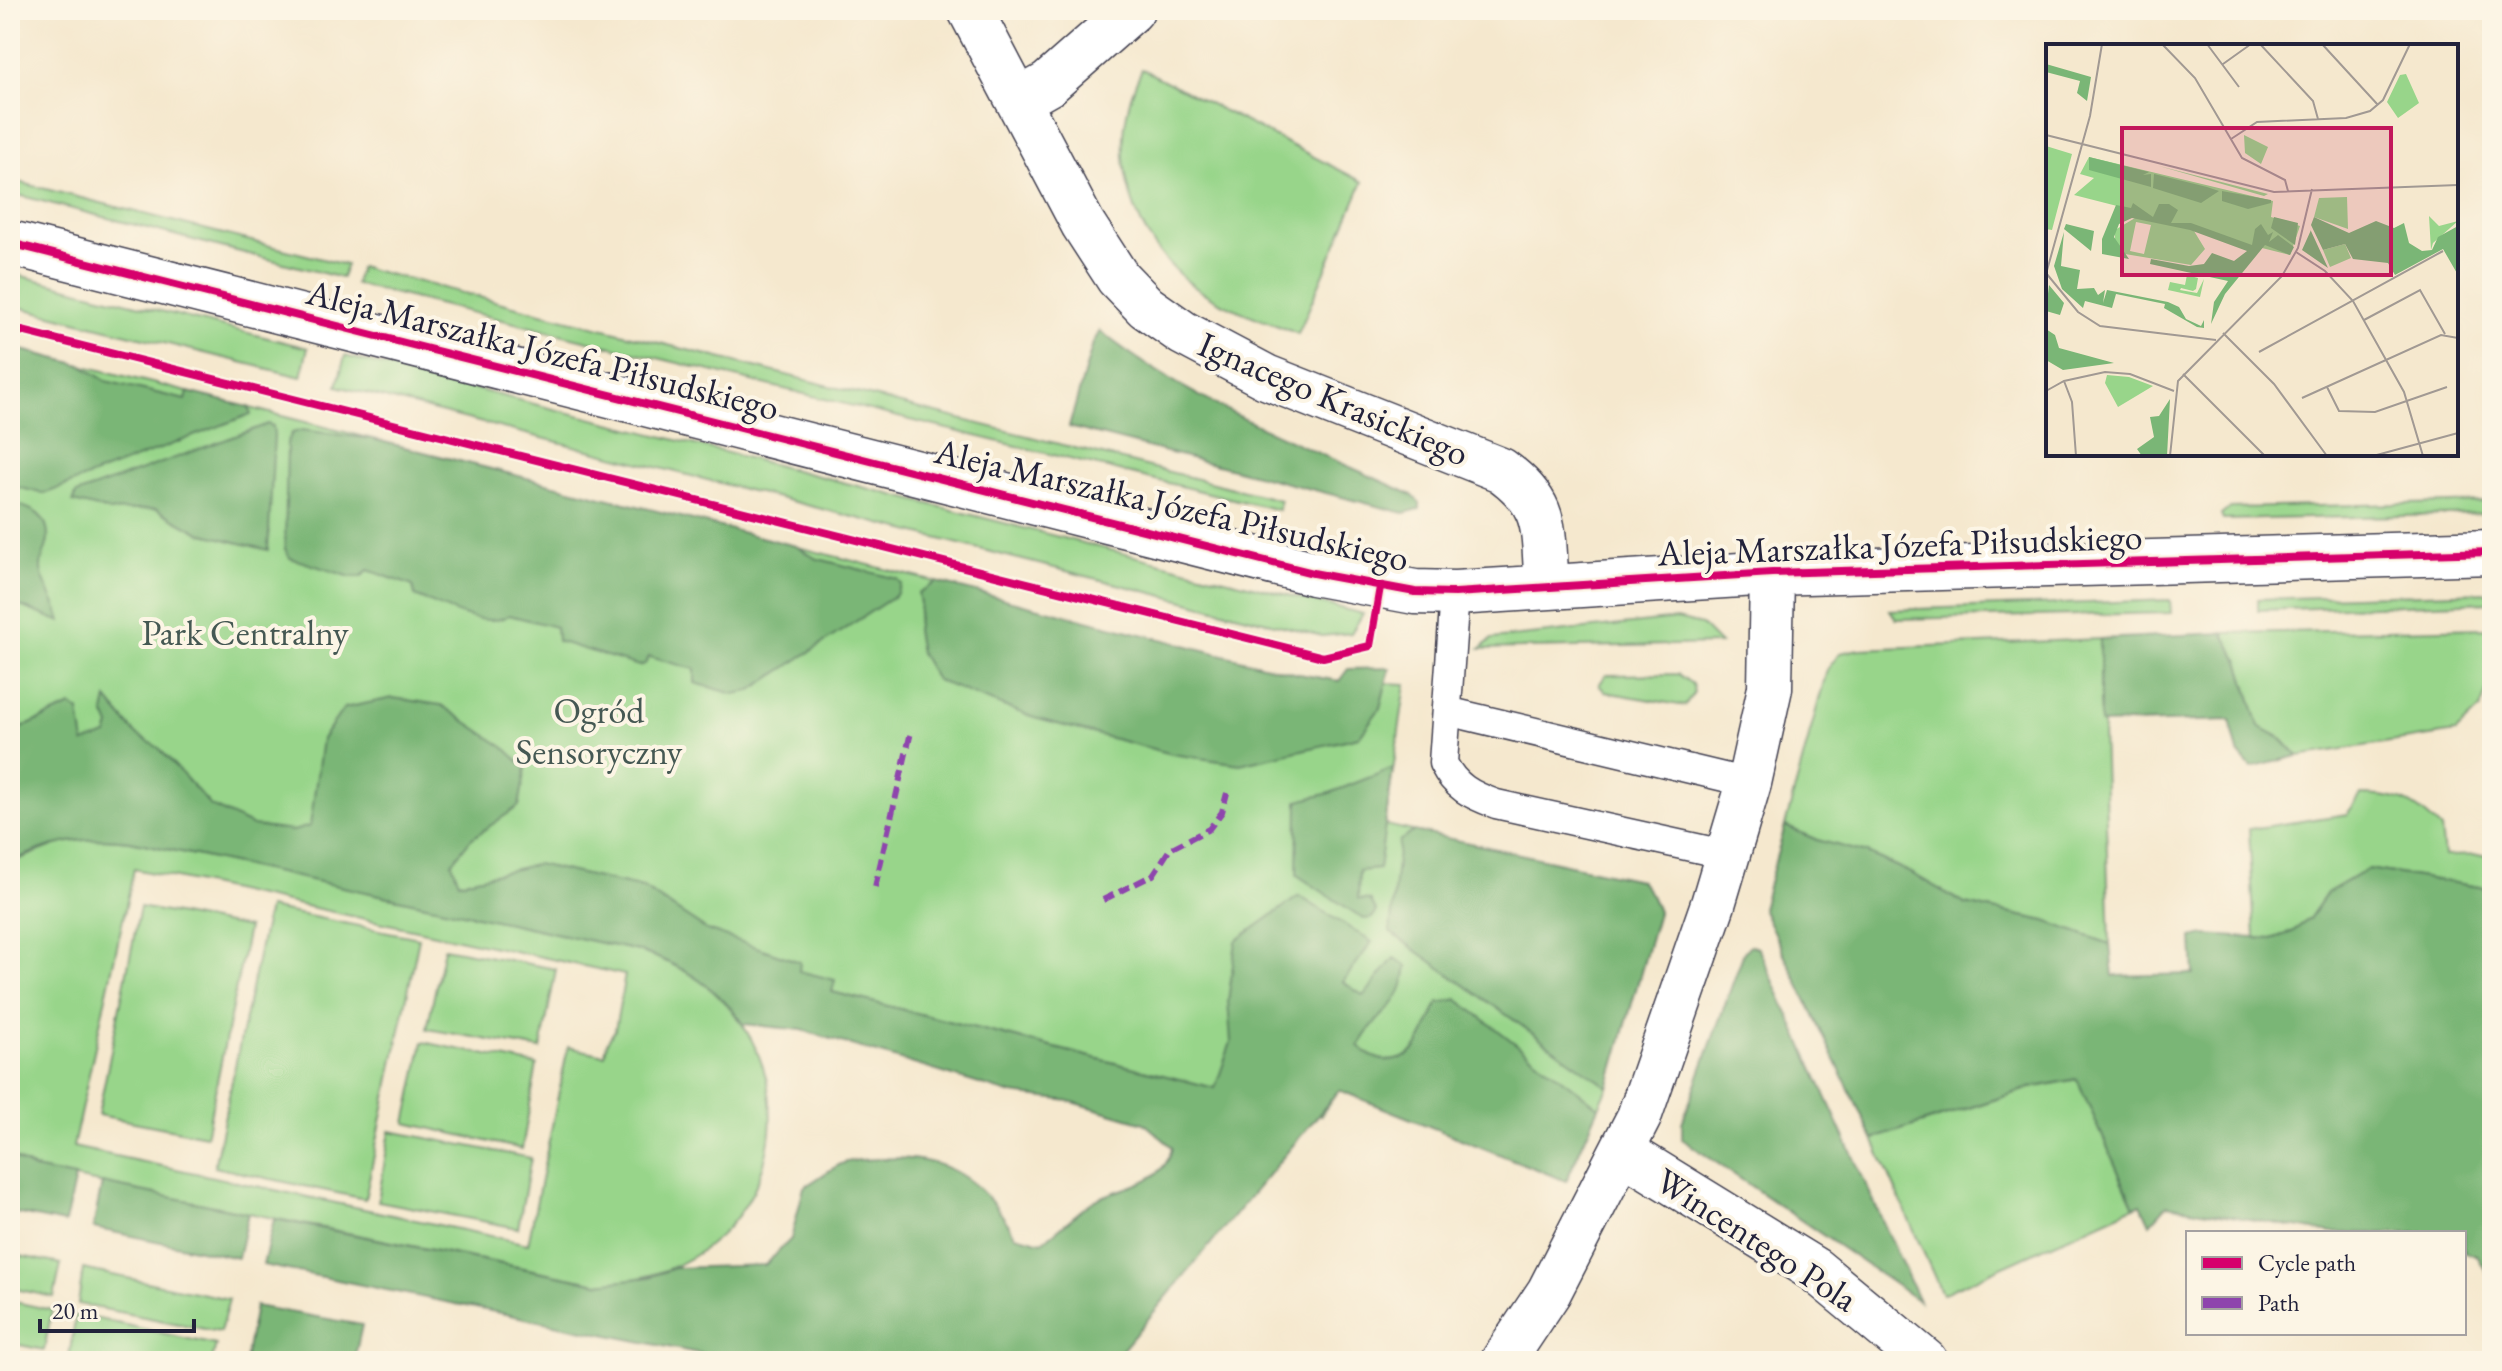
<svg xmlns="http://www.w3.org/2000/svg" width="2502" height="1371" viewBox="0 0 2502 1371" font-family="'EB Garamond',serif">
<style>
.green{fill:#98d58a;stroke:#5d7c62;stroke-width:2;fill-rule:evenodd}
.forest{fill:#7ab676;stroke:#4e6c58;stroke-width:2}
.lines{fill:none;stroke-linecap:round;stroke-linejoin:round}
.service-casing{stroke:#424051;stroke-width:31}
.minor-casing{stroke:#424051;stroke-width:47}
.service{stroke:#fff;stroke-width:28}
.minor{stroke:#fff;stroke-width:44}
.quiet{stroke:#8e44ad;stroke-width:6;stroke-dasharray:12 6;stroke-linecap:butt}
.cycleway-casing{stroke:#fcf5e5;stroke-width:13}
.cycleway{stroke:#d6006c;stroke-width:8}
.labels{text-anchor:middle;stroke-width:8;stroke-linejoin:round;paint-order:stroke}
.street-label{font-size:36px;fill:#22223b;stroke:#fcf5e5}
.park-label{font-size:36px;fill:#455853;stroke:#fcf5e5}
.inset-road{fill:none;stroke:#a19993;stroke-width:2}
.view{fill:#c2185b;fill-opacity:0.15;stroke:#c2185b;stroke-width:4}
.inset-edge{fill:none;stroke:#22223b;stroke-width:4}
</style>
<rect width="100%" height="100%" fill="#fcf5e5"/>
<filter id="ink" filterUnits="userSpaceOnUse"><feTurbulence type="fractalNoise" baseFrequency=".0125" numOctaves="2"/><feDisplacementMap in="SourceGraphic" scale="16" xChannelSelector="R" yChannelSelector="G"/><feConvolveMatrix kernelMatrix="1 2 1 2 8 2 1 2 1" color-interpolation-filters="sRGB"/></filter>
<filter id="wash" filterUnits="userSpaceOnUse"><feTurbulence type="fractalNoise" baseFrequency=".006" numOctaves="4" result="noise"/><feDisplacementMap in="SourceGraphic" scale="32" xChannelSelector="R" yChannelSelector="G"/><feGaussianBlur stdDeviation="1.8" result="paint"/><feColorMatrix in="noise" values="0 0 0 0 0 0 0 0 0 0 0 0 0 0 0 0 0 1.4 0 .05"/><feComposite in="paint" operator="in"/></filter>
<g filter="url(#wash)">
<rect width="100%" height="100%" fill="#f5e8ce"/>
<path class="green" d="M1142,69L1363,182L1298,334C1263,319 1216,306 1187,281C1124,229 1106,141 1142,69Z
M10,180L346,265L342,278L10,193Z
M360,267L1280,500L1278,510L355,284Z
M10,273L308,348L301,377L10,305Z
M10,347L1298,674L1340,681L1406,684L1385,825L1639,880L1651,895L1658,912L1608,1087L1566,1181L1339,1090L1321,1115L677,953L10,804Z
M345,356L1363,614L1351,633L1322,636L337,386Z
M2492,502V514L2223,520L2221,515L2230,508Z
M2487,592L2492,595V602L2258,610V599Z
M2170,600L2171,613L1896,619L1890,610Z
M1677,619L1701,625L1720,644L1480,649L1492,639Z
M2492,628V677L2480,709L2456,732L2298,756L2282,738L2259,727L2239,661L2223,633Z
M2100,639L2110,944L2045,921L1965,904L1911,873L1867,853L1817,840L1785,826L1827,670L1840,653L1859,649Z
M1678,674L1692,684L1694,692L1685,706L1605,692L1599,685L1606,675Z
M2361,795C2400,796 2413,801 2441,829L2444,856L2492,855V889L2368,869L2327,893L2309,919L2292,932L2271,939L2255,938L2249,829L2347,814Z
M96,838L130,841L638,951C836,1011 804,1276 598,1283L89,1181L34,1169L10,1156V863L63,842ZM134,869L625,975L615,1030L607,1042L605,1055L568,1047L528,1244L73,1147Z
M140,907L248,928L206,1136L98,1115Z
M268,908L419,938L365,1199L214,1167Z
M444,948L556,969L541,1049L427,1029Z
M423,1042L537,1065L522,1149L406,1123Z
M2078,1079L2134,1207L1942,1294L1873,1139L2031,1088Z
M390,1131L531,1158L518,1228L378,1201Z
M10,1254L61,1264L54,1297L10,1288Z
M83,1269L229,1299L220,1332L78,1304Z
M10,1301L52,1310L44,1350L10,1343Z
M76,1314L216,1345L212,1361H87L69,1357Z"/>
<path class="forest" d="M1100,331C1191,404 1307,446 1412,495L1420,503V509L1404,513L1069,427L1093,343Z
M10,347L81,365L106,381L186,400L188,392L249,407L251,414L44,494L10,485Z
M268,424L273,426L274,435L268,550L200,533L156,509L110,511L73,502L76,494Z
M302,430L372,439L796,546L815,558L897,579L901,584L896,595L750,691L734,694L695,683V669L649,657L645,664L639,666L557,641L556,627L509,615C485,631 440,605 415,596L413,586L368,570L361,577H351L290,558L285,549L287,443L292,433Z
M10,502C29,508 49,513 48,538C48,548 40,558 41,569C43,587 58,603 61,622L10,602Z
M937,582L1298,674L1339,681L1348,669L1390,668L1380,708L1359,737L1240,764L1172,754L1034,718L936,680L920,653L916,630L920,604L918,593Z
M2223,633L2239,661L2259,726L2282,739L2298,756L2251,768L2238,753L2230,720L2100,724V639Z
M393,698L441,705L504,747L526,768L519,806L471,839L452,863L459,882L537,864L643,888L707,930L800,962L799,971L835,980L832,992L1215,1088L1231,1042L1228,1001L1236,941L1299,896L1372,942L1343,982L1364,996L1394,958L1407,966C1402,1012 1376,1011 1359,1046C1373,1062 1399,1067 1415,1049C1425,1037 1431,1016 1439,1003L1457,999L1599,1107L1566,1181L1339,1090L1113,1361H737L263,1265L274,1219L598,1283L649,1277L674,1268L765,1265L791,1239L804,1187C816,1180 829,1170 841,1164C852,1159 867,1160 878,1159C945,1153 982,1179 1015,1235L1042,1242C1059,1230 1075,1214 1092,1202C1120,1185 1165,1187 1172,1147L1144,1123L1069,1101L1012,1094L802,1030L744,1024C715,986 683,965 638,951L130,841C86,836 49,842 10,863V733L71,706L79,711L84,743L107,735L110,726L104,713L107,699L136,734L159,748L211,806L253,826L293,831L310,826L322,739L344,708Z
M1393,768L1379,869L1359,871L1358,899L1370,900L1376,911L1372,918L1364,919L1297,875L1298,801L1330,793Z
M1785,826L1817,840L1867,853L1911,873L1965,904L2045,921L2110,944L2113,976L2194,974L2192,938L2205,935L2271,939L2292,932L2309,919L2327,893L2368,869L2492,889V1282L2477,1255L2464,1253V1233H2331L2167,1205L2150,1224L2141,1204L2134,1207L2077,1079L2030,1088L1873,1139L1762,908Z
M1414,831L1639,880L1651,895L1658,912L1608,1087L1390,932L1399,841Z
M1750,945L1758,948L1762,956L1919,1301L1682,1139V1123L1744,952Z
M10,1156L34,1169L75,1177L65,1223L10,1212Z
M102,1183L248,1213L238,1258L93,1228Z
M255,1306L362,1325L354,1361H245Z"/>
</g>
<g filter="url(#ink)">
<g class="lines">
<g class="service-casing">
<path id="service" d="M1455,593L1443,763C1455,787 1471,795 1496,804L1728,855
M1447,711L1749,783"/>
</g>
<g class="minor-casing">
<path id="minor" d="M970,10L1083,224L1118,278L1146,307L1183,333L1266,377L1501,470C1551,506 1542,531 1547,587
M1018,101L1048,84L1132,10
M10,243L1313,573L1415,592L1455,593L1772,573L2492,552
M1623,1152L1815,1270L1925,1361
M1503,1361L1549,1292L1639,1117L1713,904L1749,783L1770,688L1772,573"/>
</g>
<use href="#service" class="service"/>
<use href="#minor" class="minor"/>
<path class="quiet" d="M875,887L911,732
M1103,900L1153,875L1170,849L1209,829L1222,812L1227,793"/>
<g class="cycleway-casing">
<path id="cycleway" d="M10,243L1313,573L1415,592L1455,593L1772,573L2492,552
M10,328L1323,657L1370,646L1380,587"/>
</g>
<use href="#cycleway" class="cycleway"/>
</g>
</g>
<g class="labels">
<g class="street-label">
<text transform="translate(543 349) rotate(14)" y="13">Aleja Marszałka Józefa Piłsudskiego</text>
<text transform="translate(1334 398) rotate(23)" y="13">Ignacego Krasickiego</text>
<text transform="translate(1172 504) rotate(13)" y="13">Aleja Marszałka Józefa Piłsudskiego</text>
<text transform="translate(1900 544) rotate(-2)" y="13">Aleja Marszałka Józefa Piłsudskiego</text>
<text transform="translate(1757 1239) rotate(33)" y="13">Wincentego Pola</text>
</g>
<g class="park-label">
<text x="245" y="645">Park Centralny</text>
<text x="599" y="723">Ogród<tspan x="599" dy="41">Sensoryczny</tspan></text>
</g>
</g>
<g transform="translate(2046 44)">
<rect width="412" height="412" fill="#f5e8ce"/>
<path d="M360,30L373,59L352,74L341,58L354,31ZM198,91L222,103L215,120L199,109ZM0,102L26,110L6,186L0,185ZM43,113L227,157L225,173L254,182L244,211L148,187L159,205L145,221L79,210L69,200V186L89,174L75,163L28,151L48,134L34,130ZM90,178L105,181L98,210L84,207ZM113,122L222,150L218,152ZM301,153L302,185L268,173L273,154ZM383,172L393,182L412,177L387,199L385,206ZM299,200L305,214L284,223L277,206ZM141,231L152,234L150,245L147,247L135,244L134,246L151,249L158,235L154,253L122,246L124,238L139,241ZM61,331L83,333L107,342L72,363L59,339Z" fill="#98d58a" fill-rule="evenodd"/>
<path d="M0,20L45,33L41,57L31,49L34,37L0,28ZM43,113L103,128L97,131L105,130V143L43,126ZM108,130L161,143L173,147L155,159L107,144ZM176,147L225,156V159L202,165L176,157ZM87,159L107,173L113,160H123L132,166L125,179H145L206,201L209,185L215,180L222,191L227,188L223,198L232,191L248,203L244,211L219,201L179,250L165,280L168,258L182,237L104,220L105,215L143,222L158,220L166,209L188,217L201,207L144,186L86,174L73,180L68,193L83,215L56,210V195L70,161L85,164ZM228,173L252,179L249,201L225,184ZM268,173L303,189L330,177L348,184L358,179L363,199L376,207L386,206L392,193L412,182V231L397,205L349,231L342,219L307,215L299,200L277,206L265,181ZM20,180L48,187L45,207L18,185ZM265,186V187L282,224L256,206ZM18,188L15,222L34,226L31,245L48,244L52,251L59,246L57,259L61,246L122,258L133,263L140,275L155,282L158,276V284L151,283L118,264L119,260L70,250L66,264L39,257L37,264L16,245L8,222ZM3,241L18,259L14,271L0,267ZM0,285L9,291L13,304L68,319L17,326L0,316ZM124,355L121,412H96L91,405L108,393L104,373L113,372Z" fill="#7ab676"/>
<path class="inset-road" d="M116,0L149,34L196,114L239,136L242,147M161,0L193,43M214,0L267,57L272,75M276,0L332,61M177,20L205,0M0,91L228,148L412,141M185,95L211,78L300,74L324,67L337,56L364,0M250,208L279,227L307,257L358,348L377,412M0,229L32,268L54,282L170,296M0,230L44,72L56,0M318,276L374,246L399,290M177,289L228,340L281,412M213,308L397,207M137,330L219,412M18,337L26,358L30,412M281,343L293,367L329,368L401,343M0,347L18,337L59,328L84,330L128,347M256,354L395,291L412,294M124,412L132,337L236,232L252,204L266,145M327,412L412,389"/>
<path class="view" d="M76,84H345V231H76Z"/>
<rect width="412" height="412" class="inset-edge"/>
</g>
<rect width="2502" height="1371" fill="none" stroke="#fcf5e5" stroke-width="40"/>
<rect x="2186" y="1231" width="280" height="104" fill="#fcf5e5" stroke="#a5a1a1" stroke-width="2"/>
<rect x="2202" y="1257" width="40" height="12" fill="#d6006c" stroke="#a5a1a1" stroke-width="2"/>
<text x="2258" y="1271" font-size="24" fill="#22223b">Cycle path</text>
<rect x="2202" y="1297" width="40" height="12" fill="#8e44ad" stroke="#a5a1a1" stroke-width="2"/>
<text x="2258" y="1311" font-size="24" fill="#22223b">Path</text>
<path d="M40 1319v12h154v-12" fill="none" stroke="#22223b" stroke-width="4"/>
<text x="52" y="1319" font-size="24" fill="#22223b" stroke="#fcf5e5" stroke-width="6" paint-order="stroke">20 m</text>
</svg>
